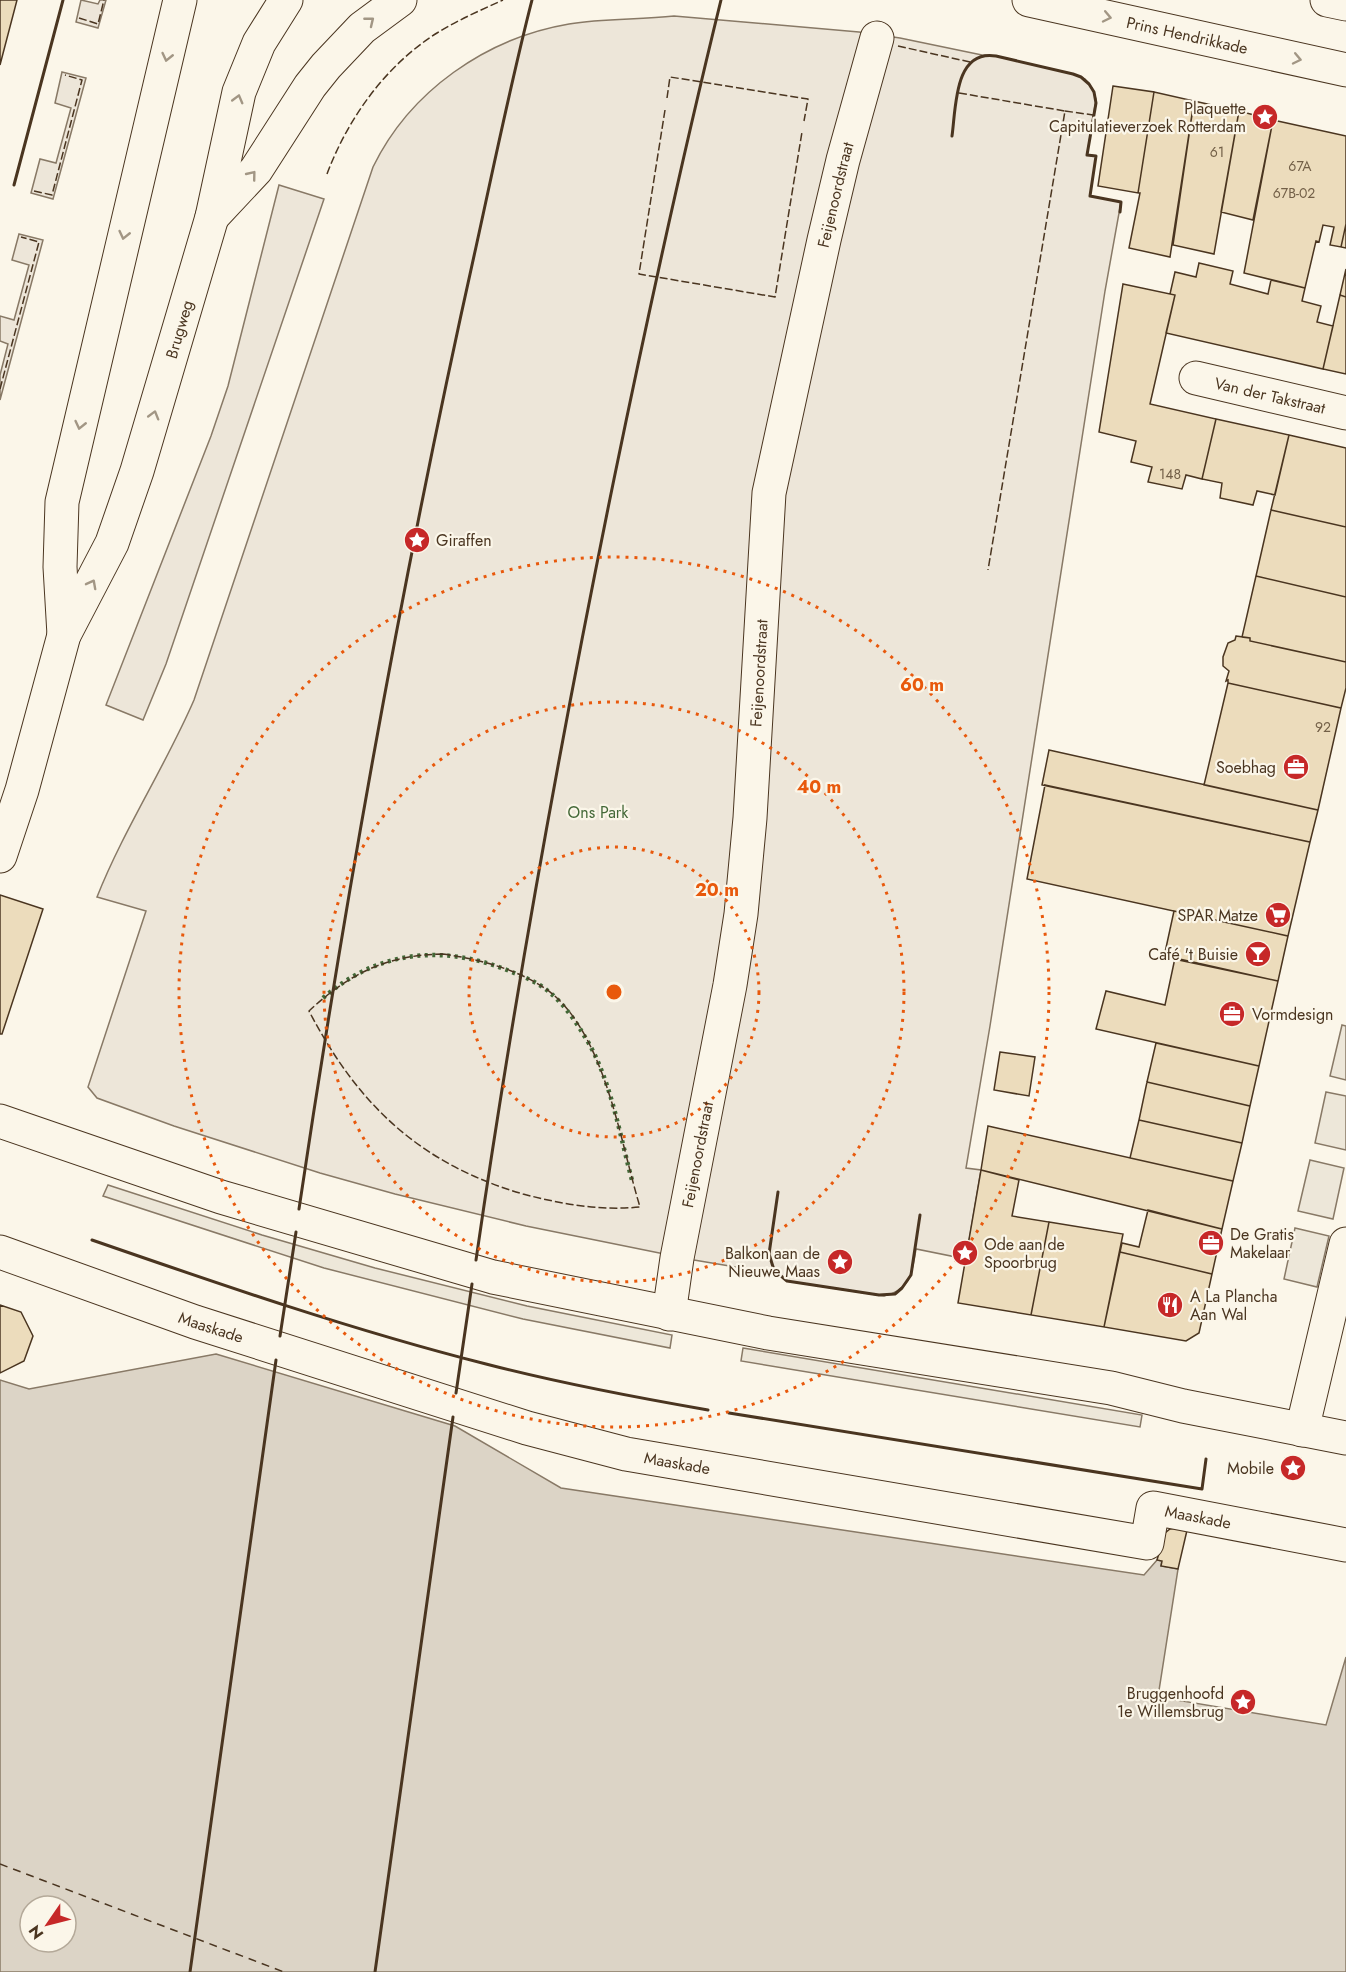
<svg xmlns="http://www.w3.org/2000/svg" width="1346" height="1972" viewBox="0 0 1346 1972" font-family="Jost,sans-serif">
<style>
.green{fill:#ede6d9;stroke:#887966;stroke-width:1.5}
.parking{fill:#ede7d9;stroke:#887966;stroke-width:1.5}
.water{fill:#dcd4c6;stroke:#887966;stroke-width:1.5;fill-rule:evenodd}
.lines{fill:none;stroke-linecap:round;stroke-linejoin:round}
.ferry{stroke:#4a3520;stroke-width:1.5;stroke-dasharray:8 6;stroke-linecap:butt}
.building{fill:#ecdcbc;stroke:#4a3520;stroke-width:1.5}
.minor-casing{stroke:#4a3520;stroke-width:35}
.major-casing{stroke:#4a3520;stroke-width:35}
.minor{stroke:#fbf6e9;stroke-width:33}
.major{stroke:#fbf6e9;stroke-width:33}
.hedge{stroke:#436837;stroke-width:4.5;stroke-dasharray:3 4.5;stroke-linecap:butt}
.fence{stroke:#4a3520;stroke-width:1.5;stroke-dasharray:8 3;stroke-linecap:butt}
.wall{stroke:#4a3520;stroke-width:3}
.oneway{stroke:#a29684}
.ring{fill:none;stroke:#e8590c;stroke-width:3;stroke-dasharray:3 6}
.labels{text-anchor:middle;stroke-width:4.5;stroke-linejoin:round;paint-order:stroke}
.number-label{font-size:14px;fill:#725f47}
.street-label{font-size:16px;fill:#4a3520;stroke:#fbf6e9}
.poi-label{font-size:16px;fill:#4a3520;stroke:#fbf6e9;text-anchor:end}
.park-label{font-size:16px;fill:#436837;stroke:#fbf6e9}
.centre{fill:#e8590c;stroke:#fbf6e9;stroke-width:3}
.ring-label{font-size:18px;text-anchor:middle;font-weight:bold;fill:#e8590c;stroke:#fbf6e9;stroke-width:4.5;stroke-linejoin:round;paint-order:stroke}
</style>
<rect width="100%" height="100%" fill="#fbf6e9"/>
<path class="green" d="M81,0L98,4L100,0H106L98,28L76,22Z
M674,16L859,32L900,38L982,55L996,56L1073,74L1085,79L1092,88L1096,99L1087,155L1096,156L1090,196L1121,202L1105,291L990,1026L966,1168L981,1170L966,1259L916,1249C912,1273 911,1290 884,1296L787,1281L777,1274L694,1260L526,1226L395,1194L320,1173L174,1126L97,1098L88,1087L146,911L97,897C124,829 165,767 194,700L373,167C410,91 486,38 569,24C604,18 639,20 674,16Z
M62,72L86,78L53,199L31,193L40,159L56,163L71,108L55,103Z
M279,185L324,199L166,664L143,720L106,705L211,436L228,386Z
M19,234L43,240L0,400V375L8,344L0,341V316L14,320L29,265L12,260Z"/>
<path class="parking" d="M1342,1025L1346,1026V1080L1330,1076Z
M1326,1092L1346,1096V1150L1315,1143Z
M1310,1160L1344,1168L1333,1219L1298,1211Z
M108,1185L262,1235L375,1268L527,1306L672,1335L670,1348L523,1319L324,1268L103,1196Z
M1295,1228L1329,1236L1317,1287L1284,1279Z
M743,1348L1142,1415L1140,1427L741,1361Z"/>
<path class="water" d="M216,1354L455,1426L561,1488L1144,1575L1157,1560L1162,1561L1161,1566L1178,1569L1158,1697L1326,1725L1346,1657V1972H0V1380L29,1389ZM30,1906H66V1942H30Z"/>
<g class="lines">
<path class="ferry" d="M0,1864L284,1972"/>
</g>
<path class="building" d="M0,0H17L0,65Z
M1113,86L1154,92L1138,193L1098,186Z
M1154,92L1194,101L1170,257L1129,248L1140,193H1138Z
M1194,101L1239,111L1214,254L1173,245Z
M1239,111L1273,120L1253,220L1221,212Z
M1273,120L1346,136V224L1341,247L1330,245L1334,227L1323,225L1319,242L1316,241L1305,288L1244,273Z
M1346,224V248L1341,247Z
M1199,263L1233,271L1230,284L1268,294L1271,280L1305,288L1302,301L1321,306L1317,322L1333,326L1323,369L1166,333L1175,295L1170,294L1175,272L1196,277Z
M1346,269V297L1340,295Z
M1123,284L1175,295L1150,404L1216,419L1202,479L1186,475L1182,489L1148,482L1152,467L1131,462L1136,441L1099,432Z
M1340,295L1346,297V374L1323,369Z
M1216,419L1289,435L1275,495L1257,491L1253,505L1220,498L1222,483L1202,479Z
M1289,435L1346,448V527L1271,510Z
M1271,510L1346,527V597L1256,576Z
M1256,576L1346,597V662L1250,641V638L1242,637Z
M1236,636L1250,638V641L1346,662V688L1341,708L1228,683V680L1226,681L1229,671L1223,666V657L1228,643L1235,640Z
M1228,683L1341,708L1318,810L1204,785Z
M1049,750L1318,810L1310,842L1042,785Z
M1045,785L1310,842L1288,936L1027,879Z
M0,895L43,909L2,1034H0Z
M1174,911L1288,936L1278,981L1164,957Z
M1175,958L1278,981L1259,1066L1096,1029L1106,991L1165,1005Z
M1156,1043L1259,1066L1250,1106L1147,1082Z
M1000,1052L1035,1057L1029,1096L994,1090Z
M1147,1082L1250,1106L1242,1143L1139,1120Z
M1139,1120L1242,1143L1233,1181L1130,1158Z
M988,1126L1233,1181L1222,1229L981,1170Z
M981,1170L1019,1180L1012,1216L1049,1222L1031,1315L958,1303Z
M1148,1210L1222,1229L1212,1274L1120,1252L1122,1243L1139,1247Z
M1049,1222L1123,1234L1104,1327L1031,1315Z
M1120,1252L1212,1274L1199,1333L1186,1341L1104,1327Z
M0,1305L21,1312L33,1336L24,1361L0,1373Z
M1188,1526L1178,1569L1161,1566L1162,1561L1157,1560L1165,1533L1170,1529Z"/>
<g class="lines">
<g class="minor-casing">
<g id="minor">
<path id="s1" d="M1196,378L1346,413"/>
<path d="M0,1121L221,1197L493,1277L768,1333L1111,1388L1183,1406L1346,1438"/>
<path id="s2" d="M0,1252L195,1322L527,1428L626,1454L1147,1543L1153,1508L1346,1545"/>
<path id="s3" d="M669,1314L677,1258L730,985L741,914L750,818L769,493L824,240L843,160L877,38"/>
<path d="M1302,1430L1346,1244"/>
</g>
</g>
<g class="major-casing">
<g id="major">
<path id="s4" d="M1029,0L1346,70"/>
<path d="M1327,0L1346,4"/>
<path d="M212,217L256,170L310,86L326,66L362,28L400,0"/>
<path d="M64,635L60,567L62,502L180,0"/>
<path id="s5" d="M0,856L22,790L64,635L112,543L137,471L212,217L239,92L259,43L286,0"/>
</g>
</g>
<use href="#minor" class="minor"/>
<use href="#major" class="major"/>
<path class="hedge" d="M323,998C377,951 441,944 507,970C521,976 536,981 548,991C563,1003 575,1020 585,1037C611,1078 620,1137 633,1184"/>
<path class="fence" d="M79,18L98,24L104,0
M898,46L970,62
M959,93L1065,111L988,570
M667,98L670,77L808,99L804,121
M665,110L639,274L775,297L802,132
M1065,111L1093,115
M327,174C348,118 386,65 437,33C458,20 481,10 503,0
M34,191L52,195L82,80L65,75
M0,389L39,242L21,237
M443,954C478,959 517,969 546,989C605,1031 620,1142 640,1207C601,1211 561,1204 523,1194C420,1164 358,1105 309,1011C350,973 387,955 443,954Z"/>
<path class="wall" d="M952,136C956,108 954,49 996,56L1073,74L1081,77L1089,84L1094,92L1096,103L1087,155L1096,156L1090,196L1121,202L1120,212
M14,185L63,0
M778,1192L769,1254L774,1270L787,1281L879,1295L895,1294L902,1288L911,1275L920,1215
M299,1209C347,886 405,565 476,247C494,165 511,82 532,0
M92,1240C222,1285 352,1330 486,1364C559,1383 633,1397 708,1410
M476,1260C514,998 561,738 614,479C647,319 682,159 721,0
M280,1336L296,1232
M456,1393L472,1284
M729,1413L1202,1489L1206,1459
M190,1972L276,1360
M375,1972L453,1417"/>
</g>
<defs><path id="oneway-chevron" d="M-2-3.5L2.5 0L-2 3.5" fill="none" stroke-width="1.6" stroke-linecap="round" stroke-linejoin="round" transform="scale(1.5)"/></defs>
<g class="oneway">
<use href="#oneway-chevron" transform="translate(1107 17) rotate(12)"/>
<use href="#oneway-chevron" transform="translate(370 21) rotate(-39)"/>
<use href="#oneway-chevron" transform="translate(167 57) rotate(103)"/>
<use href="#oneway-chevron" transform="translate(1297 59) rotate(12)"/>
<use href="#oneway-chevron" transform="translate(238 99) rotate(-75)"/>
<use href="#oneway-chevron" transform="translate(252 175) rotate(-51)"/>
<use href="#oneway-chevron" transform="translate(124 235) rotate(103)"/>
<use href="#oneway-chevron" transform="translate(154 415) rotate(-74)"/>
<use href="#oneway-chevron" transform="translate(80 425) rotate(103)"/>
<use href="#oneway-chevron" transform="translate(92 584) rotate(-62)"/>
</g>
<g class="ring">
<circle cx="614" cy="992" r="145"/>
<circle cx="614" cy="992" r="290"/>
<circle cx="614" cy="992" r="435"/>
</g>
<defs>
<g id="sight-disc" transform="scale(1.35)"><circle r="9.5" fill="#c62828" stroke="#fbf6e9"/><path d="M0-6L1.8-2.2L6-1.7L2.9 1.2L3.7 5.4L0 3.3L-3.7 5.4L-2.9 1.2L-6-1.7L-1.8-2.2Z" fill="#fff"/></g>
<g id="office-disc" transform="scale(1.35)"><circle r="9.5" fill="#c62828" stroke="#fbf6e9"/><path d="M-6-3h4V-5.5h4V-3h4V5H-6ZM-1-4.5V-3h2v-1.5ZM-6 0V1H6V0Z" fill="#fff"/></g>
<g id="supermarket-disc" transform="scale(1.35)"><circle r="9.5" fill="#c62828" stroke="#fbf6e9"/><path d="M-6-5.5h2.5l.6 2H6L4.5 2H-2.5L-4.4-4H-6ZM-1.5 3.2a1.3 1.3 0 1 0 .1 0ZM3 3.2a1.3 1.3 0 1 0 .1 0Z" fill="#fff"/></g>
<g id="bar-disc" transform="scale(1.35)"><circle r="9.5" fill="#c62828" stroke="#fbf6e9"/><path d="M-6-5H6L.8 .8V4.5H3.5V6h-7V4.5H-.8V.8Z" fill="#fff"/></g>
<g id="restaurant-disc" transform="scale(1.35)"><circle r="9.5" fill="#c62828" stroke="#fbf6e9"/><path d="M-5-6h1v4h1v-4h1v4h1v-4h1v5L-1.5 .5V6h-2V.5L-5-1ZM5-6V6H3V1.5H1.5Q1.5-4 5-6Z" fill="#fff"/></g>
</defs>
<g fill-rule="evenodd">
<use href="#sight-disc" x="1265" y="117"/>
<use href="#sight-disc" x="417" y="540"/>
<use href="#office-disc" x="1296" y="767"/>
<use href="#supermarket-disc" x="1278" y="915"/>
<use href="#bar-disc" x="1258" y="954"/>
<use href="#office-disc" x="1232" y="1014"/>
<use href="#office-disc" x="1211" y="1243"/>
<use href="#sight-disc" x="965" y="1253"/>
<use href="#sight-disc" x="840" y="1262"/>
<use href="#restaurant-disc" x="1170" y="1305"/>
<use href="#sight-disc" x="1293" y="1468"/>
<use href="#sight-disc" x="1243" y="1702"/>
</g>
<g class="labels">
<g class="number-label">
<text x="1217" y="157">61</text>
<text x="1300" y="171">67A</text>
<text x="1294" y="198">67B-02</text>
<text x="1170" y="479">148</text>
<text x="1323" y="732">92</text>
</g>
<g class="street-label">
<text dy="6" stroke="none"><textPath href="#s4" startOffset="162">Prins Hendrikkade</textPath></text>
<text dy="6" stroke="none"><textPath href="#s3" startOffset="1134">Feijenoordstraat</textPath></text>
<text dy="6" stroke="none"><textPath href="#s5" startOffset="558">Brugweg</textPath></text>
<text dy="6" stroke="none"><textPath href="#s1" startOffset="76">Van der Takstraat</textPath></text>
<text dy="6" stroke="none"><textPath href="#s3" startOffset="648">Feijenoordstraat</textPath></text>
<text dy="6" stroke="none"><textPath href="#s3" startOffset="162">Feijenoordstraat</textPath></text>
<text dy="6" stroke="none"><textPath href="#s2" startOffset="224">Maaskade</textPath></text>
<text dy="6" stroke="none"><textPath href="#s2" startOffset="710">Maaskade</textPath></text>
<text dy="6" stroke="none"><textPath href="#s2" startOffset="1268">Maaskade</textPath></text>
</g>
<g class="poi-label">
<text x="1246" y="114">Plaquette<tspan x="1246" dy="18">Capitulatieverzoek Rotterdam</tspan></text>
<text x="436" y="546" text-anchor="start">Giraffen</text>
<text x="1276" y="773">Soebhag</text>
<text x="1258" y="921">SPAR Matze</text>
<text x="1238" y="960">Café 't Buisie</text>
<text x="1252" y="1020" text-anchor="start">Vormdesign</text>
<text x="1230" y="1240" text-anchor="start">De Gratis<tspan x="1230" dy="18">Makelaar</tspan></text>
<text x="984" y="1250" text-anchor="start">Ode aan de<tspan x="984" dy="18">Spoorbrug</tspan></text>
<text x="820" y="1259">Balkon aan de<tspan x="820" dy="18">Nieuwe Maas</tspan></text>
<text x="1190" y="1302" text-anchor="start">A La Plancha<tspan x="1190" dy="18">Aan Wal</tspan></text>
<text x="1274" y="1474">Mobile</text>
<text x="1224" y="1699">Bruggenhoofd<tspan x="1224" dy="18">1e Willemsbrug</tspan></text>
</g>
<g class="park-label">
<text x="598" y="818">Ons Park</text>
</g>
</g>
<circle cx="614" cy="992" r="9" class="centre"/>
<g class="ring-label">
<text x="922" y="691">60 m</text>
<text x="819" y="793">40 m</text>
<text x="717" y="896">20 m</text>
</g>
<g transform="translate(48 1924) rotate(235)"><circle r="28" fill="#fbf6e9" stroke="#b4a999" stroke-width="1.5"/>
<path d="M0-4.5L10 22L0 15L-10 22Z" fill="#c62828"/>
<text y="-9" font-size="16" font-weight="bold" text-anchor="middle" fill="#4a3520">N</text>
</g>
</svg>
